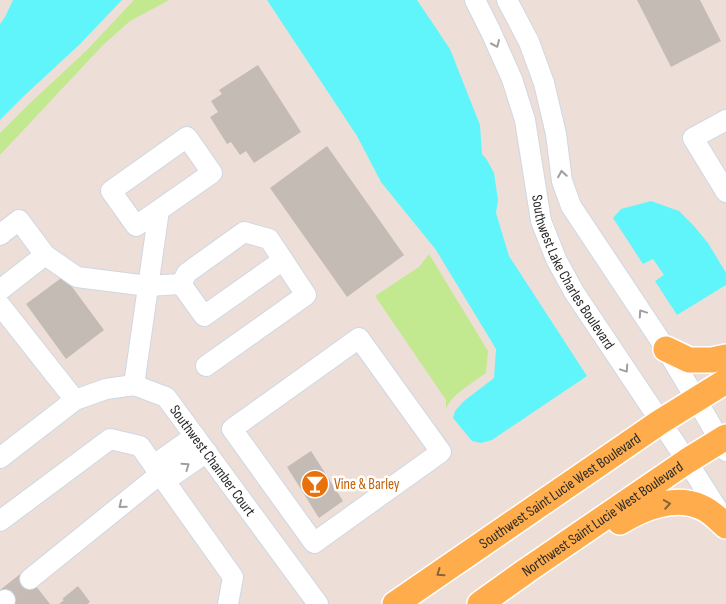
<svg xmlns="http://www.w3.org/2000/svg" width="726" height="604" viewBox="0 0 726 604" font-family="'Sofia Sans Condensed',sans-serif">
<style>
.green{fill:#c2e98f}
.water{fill:#60f5fa}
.building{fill:#c4bbb5}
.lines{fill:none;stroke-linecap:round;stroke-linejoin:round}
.minor-tunnel{stroke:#c6bbb5;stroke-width:20;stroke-dasharray:20 10;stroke-linecap:butt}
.minor-casing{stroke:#ced7e3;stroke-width:22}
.major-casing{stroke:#fff;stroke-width:28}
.minor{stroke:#fff;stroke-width:20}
.major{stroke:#feac4c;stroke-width:25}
.oneway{stroke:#9f9f9f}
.oneway2{stroke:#896439}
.labels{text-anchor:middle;stroke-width:5;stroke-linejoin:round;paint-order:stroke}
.street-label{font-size:15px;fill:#292929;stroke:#fff}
.food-label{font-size:15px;fill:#c56008;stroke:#fff;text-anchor:start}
</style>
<rect width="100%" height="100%" fill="#eddfd8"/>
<path class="green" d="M134,0H169L130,21L103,45L0,155V133L30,103L86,51Z
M429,254L488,351L486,373C474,382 449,396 446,410V400L375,296L419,267Z"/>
<path class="water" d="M13,0H122L80,44L24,96L0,120V24L5,17Z
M267,0H417L450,49L480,125L482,154L487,160L494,173L498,200L496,213L509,256L587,376L492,440L481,443L472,441L453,418L455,411L464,401L494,378L496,349L436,250L381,182L357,136Z
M651,201L679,211L693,225L708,243L726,273V285L677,315L655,281L664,275L653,259L643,264L613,218L621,209Z"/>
<path class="building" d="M637,0H700L721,41L671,67Z
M258,65L301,132L254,163L246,151L240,155L231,142L227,144L210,117L218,112L211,101L222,94L219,90Z
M327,146L404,255L347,297L270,188Z
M64,276L104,330L66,359L26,304Z
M311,451L343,501L319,518L287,467Z
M24,571L50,604H8L0,594V590Z
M78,586L90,602L87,604H59L64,600L62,599Z"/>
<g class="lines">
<path class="minor-tunnel" d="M5,600L30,579"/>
<g class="minor-casing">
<g id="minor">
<path id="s1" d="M475,0L490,30L512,79L525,120L541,221L556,259L574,292L687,461L725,521"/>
<path d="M507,0L529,42L544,83L556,134L562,181L571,206L666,349L696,399L726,451"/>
<path d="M726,120L693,138L726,192"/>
<path d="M0,235L19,220L45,255L77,277L148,286L181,284L187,273L244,232L269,239L306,295L206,366"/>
<path d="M181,284L204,316L283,260"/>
<path d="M0,290L45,255"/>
<path d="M0,305L75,400"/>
<path d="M359,338L441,452L314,543L232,429Z"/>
<path d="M134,385L159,210L212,173L187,137L111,191L136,226L159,210"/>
<path id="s2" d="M0,458L75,400L106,389L134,385L166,397L318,604"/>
<path d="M154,465L195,436"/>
<path d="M165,481L207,452"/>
<path d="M0,521L110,439L140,446L233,577L228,604"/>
<path d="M30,579L160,474"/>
<path d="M0,604L5,600"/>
</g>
</g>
<g class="major-casing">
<g id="major">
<path d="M666,349L689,360H712L726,357"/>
<path d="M620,522C642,508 675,495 701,507C711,511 718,519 726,526"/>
<path id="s3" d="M395,604L660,422L726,381"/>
<path id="s4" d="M480,604L526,571L687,461L726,437"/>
</g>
</g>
<use href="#minor" class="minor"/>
<use href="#major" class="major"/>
</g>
<defs><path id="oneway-chevron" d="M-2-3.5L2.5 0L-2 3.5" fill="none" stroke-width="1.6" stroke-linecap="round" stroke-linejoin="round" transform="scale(1.25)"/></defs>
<g class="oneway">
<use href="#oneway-chevron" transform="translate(496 44) rotate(66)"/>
<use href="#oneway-chevron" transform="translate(562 174) rotate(-99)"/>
<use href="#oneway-chevron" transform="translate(642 313) rotate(-124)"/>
<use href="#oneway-chevron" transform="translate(625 369) rotate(56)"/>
<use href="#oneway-chevron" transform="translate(186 466) rotate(-35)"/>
<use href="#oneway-chevron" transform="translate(122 505) rotate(141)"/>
</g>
<g class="oneway2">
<use href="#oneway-chevron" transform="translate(667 504) rotate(-9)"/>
<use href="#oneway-chevron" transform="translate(440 573) rotate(145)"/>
</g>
<defs>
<g id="bar-disc" transform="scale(1.4375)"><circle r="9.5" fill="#e8710a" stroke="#fff"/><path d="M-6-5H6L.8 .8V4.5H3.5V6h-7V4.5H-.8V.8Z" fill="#fff"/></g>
</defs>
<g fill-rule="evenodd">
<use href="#bar-disc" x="315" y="484"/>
</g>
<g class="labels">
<g class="street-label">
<text dy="5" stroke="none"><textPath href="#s1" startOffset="292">Southwest Lake Charles Boulevard</textPath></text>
<text dy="5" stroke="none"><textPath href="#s2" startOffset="269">Southwest Chamber Court</textPath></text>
<text dy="5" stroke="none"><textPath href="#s3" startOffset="200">Southwest Saint Lucie West Boulevard</textPath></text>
<text dy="5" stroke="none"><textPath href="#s4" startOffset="149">Northwest Saint Lucie West Boulevard</textPath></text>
</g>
<g class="food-label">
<text x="334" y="489">Vine &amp; Barley</text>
</g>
</g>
</svg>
